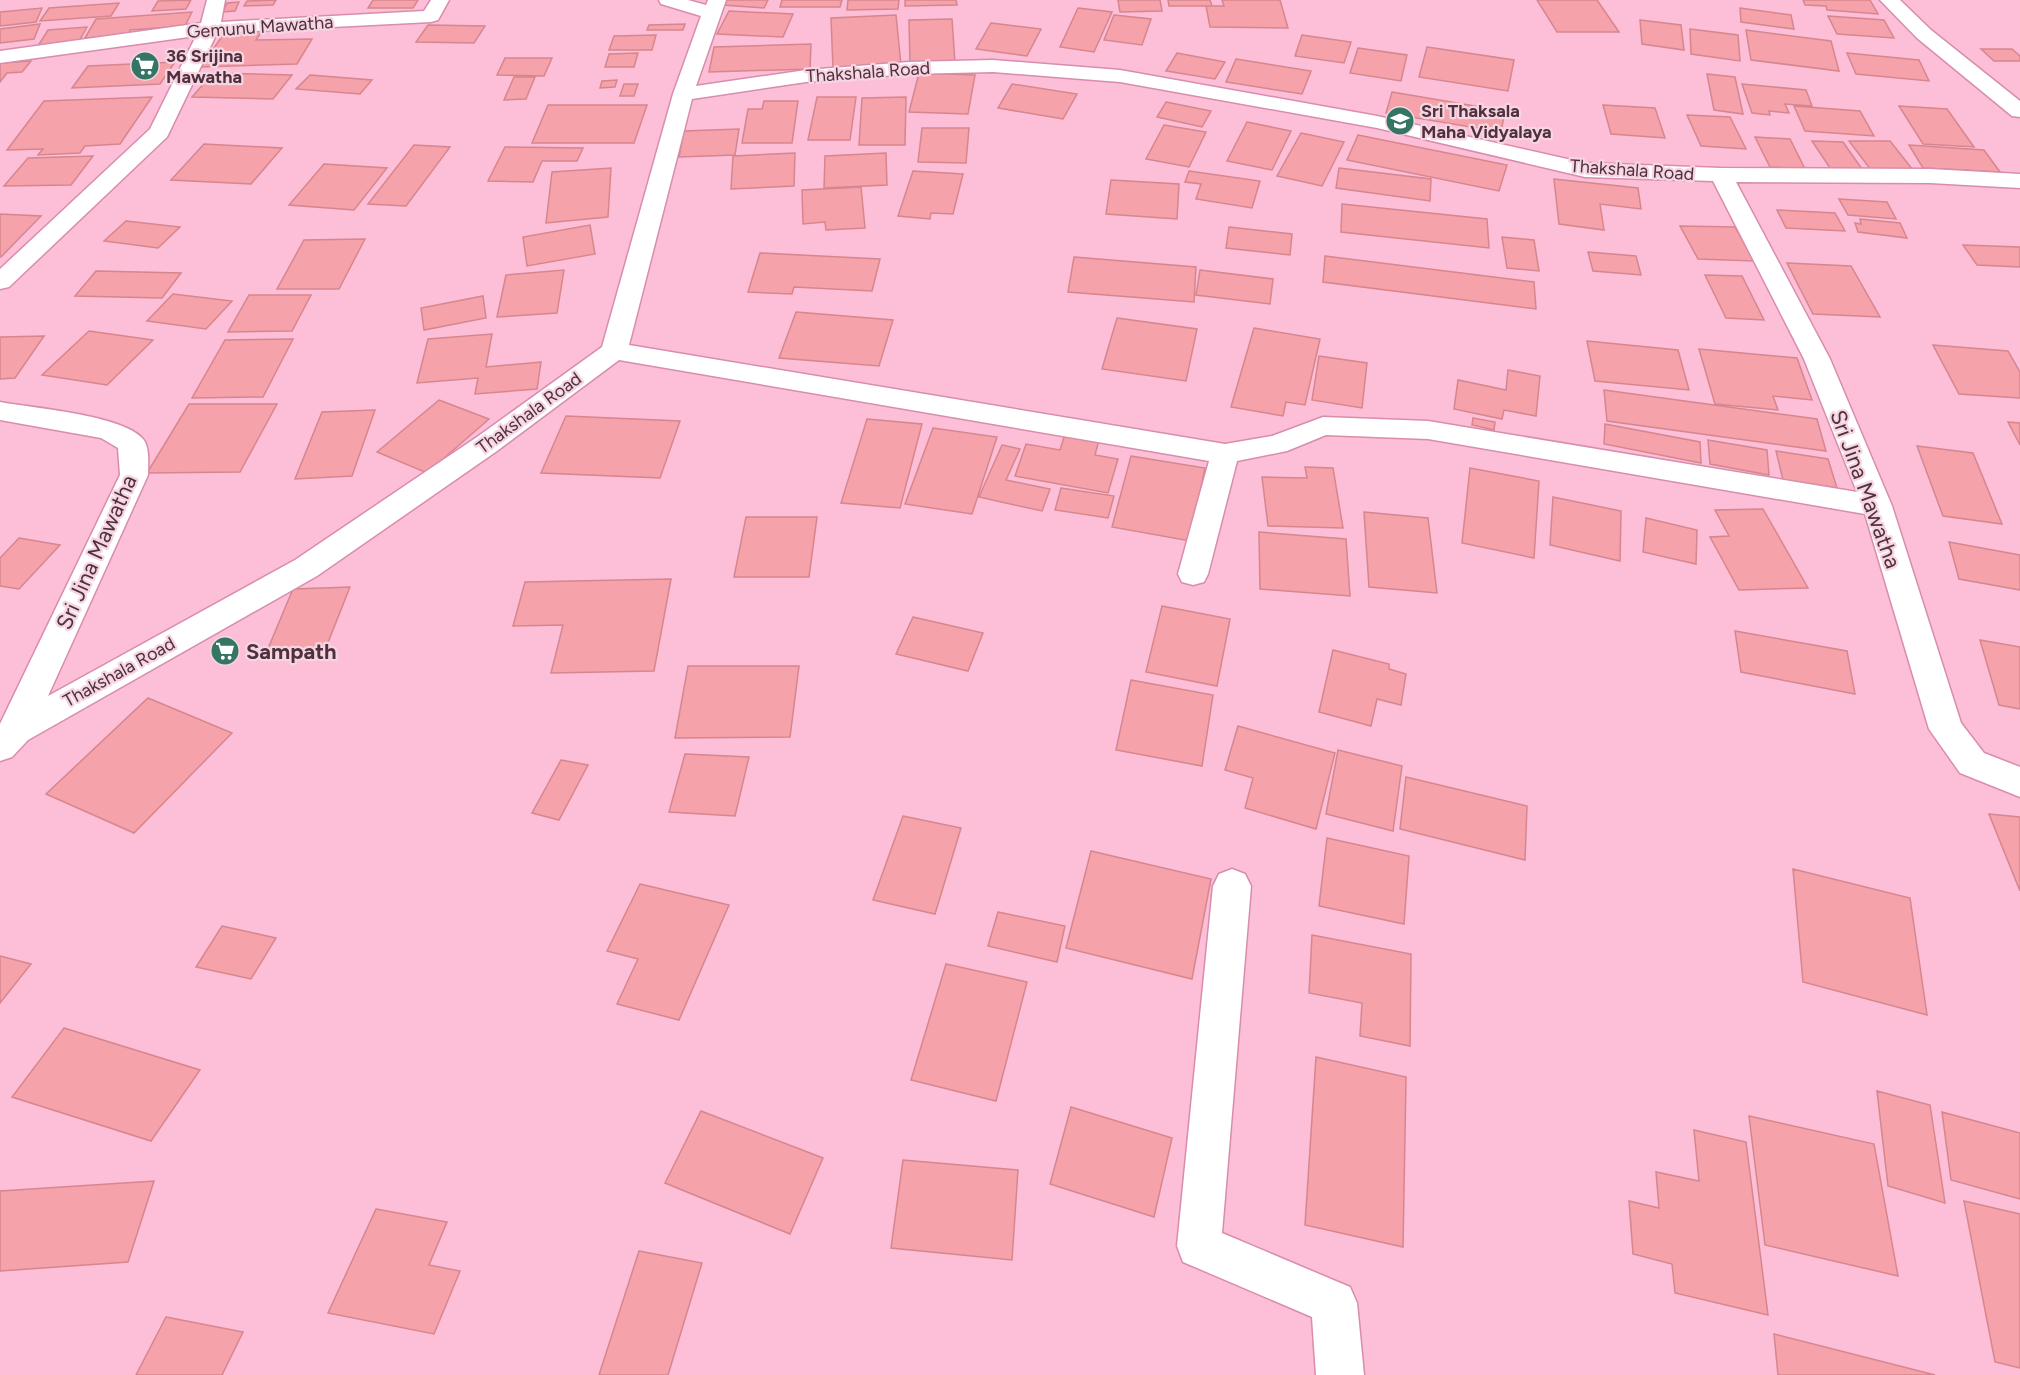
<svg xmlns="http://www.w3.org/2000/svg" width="2020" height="1375" viewBox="0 0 2020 1375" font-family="Figtree,sans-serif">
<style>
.building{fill:#f5a2aa;stroke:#d6868e;stroke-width:1.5}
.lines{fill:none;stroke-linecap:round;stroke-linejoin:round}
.minor-casing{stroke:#d88dac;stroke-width:3}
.minor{fill:#fff;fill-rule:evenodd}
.labels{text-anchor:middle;stroke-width:4.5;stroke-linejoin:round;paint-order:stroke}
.far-street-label{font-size:18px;fill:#50303d;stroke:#f6d5e2}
.far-poi-label{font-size:18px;font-weight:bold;fill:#50303d;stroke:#f6d5e2;text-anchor:start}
.street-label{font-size:22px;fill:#50303d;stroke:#f6d5e2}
.poi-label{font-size:22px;font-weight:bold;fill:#50303d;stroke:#f6d5e2;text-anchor:start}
</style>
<rect width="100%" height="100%" fill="#fdbed7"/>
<path class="building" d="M191,0L186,9L152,11L158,1Z
M276,0L273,5L244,6L247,1Z
M373,0H418L413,8H368Z
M726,0H768L764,8L723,5Z
M782,0H842L840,7H780Z
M848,0H899L898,9L847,10Z
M905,0H956L957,5L905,6Z
M1118,0H1160L1162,11L1120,12Z
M1168,0H1210L1212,6H1169Z
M1222,0H1280L1288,28L1210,27L1206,6H1224Z
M1537,0H1597L1619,32H1557Z
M1803,0H1870L1878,14L1827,10L1826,6L1805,5Z
M239,2L235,11L223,12L227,3Z
M119,3L111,16L40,21L49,8Z
M42,8L36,22L0,26V12Z
M1078,8L1112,12L1094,52L1060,47Z
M1740,8L1791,15L1794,29L1741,22Z
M729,11L793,14L783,37L717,34Z
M192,12L185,26L130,30L128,35L85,38L96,19Z
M896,15L901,65L833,68L831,18Z
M1114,15L1151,19L1142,45L1104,40Z
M1828,16L1884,20L1894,38L1837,34Z
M952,19L955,63L910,64L909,20Z
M1640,20L1681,25L1684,50L1642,44Z
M991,23L1041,29L1027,56L976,49Z
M40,24L34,39L0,43V29Z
M685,24L683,30H647L649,25Z
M428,25L485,26L474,43L416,42Z
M87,27L78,43L38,46L48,30Z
M264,28L256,40L312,39L297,64L201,67L227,29Z
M1690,29L1738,35L1740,61L1691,54Z
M1746,30L1831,41L1839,71L1751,60Z
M656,35L652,50H609L614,36Z
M1302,35L1351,42L1344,63L1295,56Z
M811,44L810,69L709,72L714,47Z
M1427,47L1514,60L1508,91L1419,77Z
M1358,48L1407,55L1401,81L1350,73Z
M1981,49H2012L2020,56V61H1994Z
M638,53L634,67H605L609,54Z
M1177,53L1225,62L1215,79L1166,71Z
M1847,53L1919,60L1929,81L1856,74Z
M505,58H552L544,76L497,75Z
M1236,59L1311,71L1302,94L1226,82Z
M31,61L22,72L7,73L0,82V63Z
M175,62L160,84L72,88L88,66Z
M213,73L292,75L273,99L192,97Z
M919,73L975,75L968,114L909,112Z
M1707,74L1735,77L1743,114L1714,110Z
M310,75L372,80L360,94L296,89Z
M514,77H535L526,99L504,100Z
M617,80L615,87L600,88L602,81Z
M624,84H638L634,96H620Z
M1012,84L1077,94L1063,119L998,108Z
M1742,84L1806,90L1812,106L1785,104L1789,113L1769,111L1770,115L1752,113Z
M1392,92L1505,111L1501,132L1386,113Z
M152,97L120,144L85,146L80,153L38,155L43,149L7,150L44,101Z
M817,97H856L850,140H808Z
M906,97L905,145H859L862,98Z
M764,101H798L792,143H742L748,109H762Z
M1166,102L1211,111L1202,127L1157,117Z
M548,105H647L634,143H532Z
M1603,105L1655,108L1665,138L1611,134Z
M1794,106L1860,111L1874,136L1805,131Z
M1899,106L1947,109L1974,147L1923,144Z
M1687,115L1730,117L1746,149L1701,146Z
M1247,122L1291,131L1272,170L1227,161Z
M1164,125L1206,132L1189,167L1146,159Z
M922,128H969L966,163L918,162Z
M739,129L735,155L679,157L684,131Z
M1301,133L1344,142L1322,186L1277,176Z
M1358,135L1507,165L1499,191L1347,160Z
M1755,137L1790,139L1805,169L1770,167Z
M1812,141L1843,142L1862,169L1830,168Z
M1849,141H1890L1913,170H1871Z
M204,144L282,148L251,184L171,180Z
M414,145L450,147L406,206L368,204Z
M1909,145L1984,150L2000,172L1923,168Z
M505,147L583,148L577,161H542L533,182L488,181Z
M795,153L794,186L731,189L733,156Z
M886,153L887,185L824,188L825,156Z
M93,156L71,185L4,186L28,158Z
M324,164L387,168L354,210L289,205Z
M611,168L608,217L546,223L552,172Z
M1339,168L1431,179L1430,201L1336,188Z
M913,171L963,174L953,214L931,213L930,219L898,216Z
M1189,171L1260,181L1252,208L1196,199L1201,184L1185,182Z
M1554,179L1638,188L1641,209L1600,204L1604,230L1559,224Z
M1111,180L1179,184L1177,219L1106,214Z
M861,187L865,228L826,230L825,222L803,224L802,190Z
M1839,199L1887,202L1896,219L1848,215Z
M1342,204L1487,219L1489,248L1341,232Z
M1777,210L1835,213L1845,231L1786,228Z
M0,214L41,216L1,257H0Z
M1860,219L1900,223L1907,238L1858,232L1855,223L1861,224Z
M126,221L180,227L158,248L104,241Z
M590,225L595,254L527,266L523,237Z
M1680,226L1735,227L1754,261L1698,259Z
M1229,227L1292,234L1290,255L1226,248Z
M1502,237L1534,240L1539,271L1507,268Z
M365,239L339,289H277L304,240Z
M1963,245L2020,247V267L1977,265Z
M1588,252L1636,256L1641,275L1593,271Z
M760,253L880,259L872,291L794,287L792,294L748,292Z
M1325,256L1534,282L1536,309L1323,282Z
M1074,257L1196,267L1194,302L1068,292Z
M1787,263L1851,266L1880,317L1813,314Z
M564,270L557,313L497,317L506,275Z
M1200,270L1273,279L1270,304L1196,295Z
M96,271L181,273L162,298L75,296Z
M1705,275L1742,276L1764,320L1726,318Z
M173,294L232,301L206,329L147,321Z
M249,295H311L292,331L228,332Z
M483,296L486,318L424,330L421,308Z
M796,312L893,320L879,366L779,358Z
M1117,318L1197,329L1186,381L1102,369Z
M1254,328L1320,339L1305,405L1286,402L1283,416L1231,407Z
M89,331L153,340L107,385L42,375Z
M492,334L486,367L541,362L537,389L475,394L478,378L417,383L428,339Z
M44,336L15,378L0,379V337Z
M293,339L263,397L192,398L225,340Z
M1587,341L1678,350L1689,390L1595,381Z
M1933,345L2008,351L2020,372V398L1959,394Z
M1699,349L1797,358L1812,400L1773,396L1778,410L1715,404Z
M1319,356L1367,363L1362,408L1312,400Z
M1508,370L1540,376L1536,416L1504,410L1502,419L1454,409L1458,380L1506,390Z
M1604,390L1817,419L1826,451L1607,421Z
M439,400L489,419L427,473L377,452Z
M189,404H277L240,472L147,473Z
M375,410L352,476L295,479L322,412Z
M566,416L680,421L660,478L541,473Z
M1473,418L1495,422L1494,430L1472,425Z
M867,419L922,424L900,508L841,503Z
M2008,422L2020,423V445Z
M1605,424L1700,442L1701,463L1604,444Z
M933,428L997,437L972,514L905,504Z
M1065,434L1099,440L1095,455L1118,459L1108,493L1015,476L1026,444L1060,450Z
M1708,440L1767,450L1769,475L1710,464Z
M1002,445L1020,449L1006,480L1050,489L1042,511L979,497Z
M1917,446L1973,453L2002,524L1943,516Z
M1776,451L1828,459L1837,488L1783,480Z
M1131,456L1205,468L1190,541L1112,527Z
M1305,467L1333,468L1343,528L1268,526L1262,477L1307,478Z
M1470,468L1539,481L1534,558L1462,543Z
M1061,488L1114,496L1108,518L1055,510Z
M1553,497L1621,511L1620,561L1550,545Z
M1763,509L1808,588L1739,590L1710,537L1729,536L1715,510Z
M1364,512L1428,518L1437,593L1369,587Z
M746,517H817L809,577H734Z
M1646,518L1697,530L1696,564L1643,552Z
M1259,532L1346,539L1350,596L1260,589Z
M19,538L60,545L19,589L0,586V558Z
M1949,542L2020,555V590L1959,579Z
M671,579L654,671L551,673L563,625L513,626L525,582Z
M350,587L325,650L267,651L293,589Z
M1162,606L1230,619L1217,686L1146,672Z
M913,617L983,633L968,671L896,654Z
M1735,631L1847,651L1855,694L1741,672Z
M1980,640L2020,647V709L1999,705Z
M1333,650L1389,664V669L1406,674L1401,705L1377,699L1371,726L1319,712Z
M688,666H799L790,737L675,738Z
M1131,680L1213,695L1202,766L1116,750Z
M148,698L232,733L134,833L46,794Z
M1238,726L1335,753L1316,829L1245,808L1253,778L1225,770Z
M1338,750L1402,766L1393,831L1326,814Z
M685,754L749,757L735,816L669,812Z
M561,760L588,765L559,820L532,813Z
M1406,777L1527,806L1525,860L1400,829Z
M1989,814L2020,817V891Z
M903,816L961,828L935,914L873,900Z
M1327,838L1409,856L1404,924L1319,906Z
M1091,851L1211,879L1192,979L1066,948Z
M1793,869L1910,898L1927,1015L1803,982Z
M640,884L729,905L679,1020L617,1004L638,959L607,951Z
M998,912L1065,926L1057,962L988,946Z
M222,926L276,938L251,979L196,967Z
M1312,935L1411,954L1410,1046L1360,1036L1362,1003L1309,993Z
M0,956L31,964L0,1003Z
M946,964L1027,982L996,1101L911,1080Z
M64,1028L200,1070L151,1141L12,1097Z
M1316,1057L1406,1077L1403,1247L1305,1225Z
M1877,1091L1930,1105L1945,1203L1888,1186Z
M1071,1107L1172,1138L1154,1217L1050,1184Z
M701,1111L823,1158L790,1234L665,1183Z
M1942,1112L2020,1133V1199L1951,1180Z
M1749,1116L1874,1144L1898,1276L1765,1245Z
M1694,1130L1746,1142L1768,1315L1675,1293L1672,1264L1633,1254L1629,1201L1659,1208L1656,1172L1699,1181Z
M903,1160L1018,1170L1012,1260L891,1248Z
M154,1181L128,1262L0,1271V1191Z
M1964,1201L2020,1214V1368L1995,1362Z
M376,1209L447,1222L429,1265L460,1271L434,1334L328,1313Z
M639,1251L702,1263L668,1375H599Z
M166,1317L243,1332L222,1375H136Z
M1774,1334L1935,1375H1778Z"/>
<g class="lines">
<g class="minor-casing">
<path id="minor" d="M207,0H225L221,22L424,11L431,0H449L438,20L431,22L217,33L167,137L9,287L0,289V269L150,129L196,36L0,63V51L201,23Z
M659,0H688L706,5L708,0H726L696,86L806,70L909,62L993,60L1120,70L1377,116L1585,163L1721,168L1930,169L2020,174V188L1930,183L1736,182L1830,359L1892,506L1961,723L1984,753L2020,767V797L1960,773L1929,729L1865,514L1428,439L1326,435L1287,451L1237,461L1208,574L1204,582L1193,585L1182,582L1178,574L1209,461L619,360L497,451L317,576L28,740L12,757L0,761V724L120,475L118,448L101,438L0,420V402C32,408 123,415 143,439C150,447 148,465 148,475L48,696L295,560L477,437L602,347L673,94L701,16L661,4ZM993,72L1120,82L1377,128L1585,177L1713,181L1804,359L1857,492L1428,421L1323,417L1272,436L1225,444L629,345L692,99L806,82L909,74Z
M1880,0H1900L1931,30L2020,101V117L2012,116L1917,38Z
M1232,869L1245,874L1251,886L1222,1233L1350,1287L1357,1303L1364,1375H1316L1312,1317L1183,1262L1177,1246L1213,886L1219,874Z"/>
</g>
<use href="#minor" class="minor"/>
</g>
<defs>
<g id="supermarket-disc" transform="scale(1.5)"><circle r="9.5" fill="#357564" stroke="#f6d5e2"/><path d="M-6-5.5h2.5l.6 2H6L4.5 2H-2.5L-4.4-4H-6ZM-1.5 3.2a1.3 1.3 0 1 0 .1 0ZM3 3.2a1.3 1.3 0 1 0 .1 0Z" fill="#fff"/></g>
<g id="school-disc" transform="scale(1.5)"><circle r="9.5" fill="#357564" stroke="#f6d5e2"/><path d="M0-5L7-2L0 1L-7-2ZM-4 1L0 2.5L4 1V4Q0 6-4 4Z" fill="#fff"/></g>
</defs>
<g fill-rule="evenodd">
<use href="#supermarket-disc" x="145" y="66"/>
<use href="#school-disc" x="1400" y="121"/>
<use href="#supermarket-disc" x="225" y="651"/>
</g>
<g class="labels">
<g class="far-street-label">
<text transform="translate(260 27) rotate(-4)" y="6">Gemunu Mawatha</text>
<text transform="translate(868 72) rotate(-4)" y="6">Thakshala Road</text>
<text transform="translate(1632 170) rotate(4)" y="6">Thakshala Road</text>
<text transform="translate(529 413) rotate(-36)" y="6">Thakshala Road</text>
<text transform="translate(119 672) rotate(-29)" y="6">Thakshala Road</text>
</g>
<g class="far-poi-label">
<text x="166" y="62">36 Srijina<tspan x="166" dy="21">Mawatha</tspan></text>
<text x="1421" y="117">Sri Thaksala<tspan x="1421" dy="21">Maha Vidyalaya</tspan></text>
</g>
<g class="street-label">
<text transform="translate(1866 489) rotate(70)" y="8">Sri Jina Mawatha</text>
<text transform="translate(96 552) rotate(-66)" y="8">Sri Jina Mawatha</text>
</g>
<g class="poi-label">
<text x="246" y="659">Sampath</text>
</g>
</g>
</svg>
